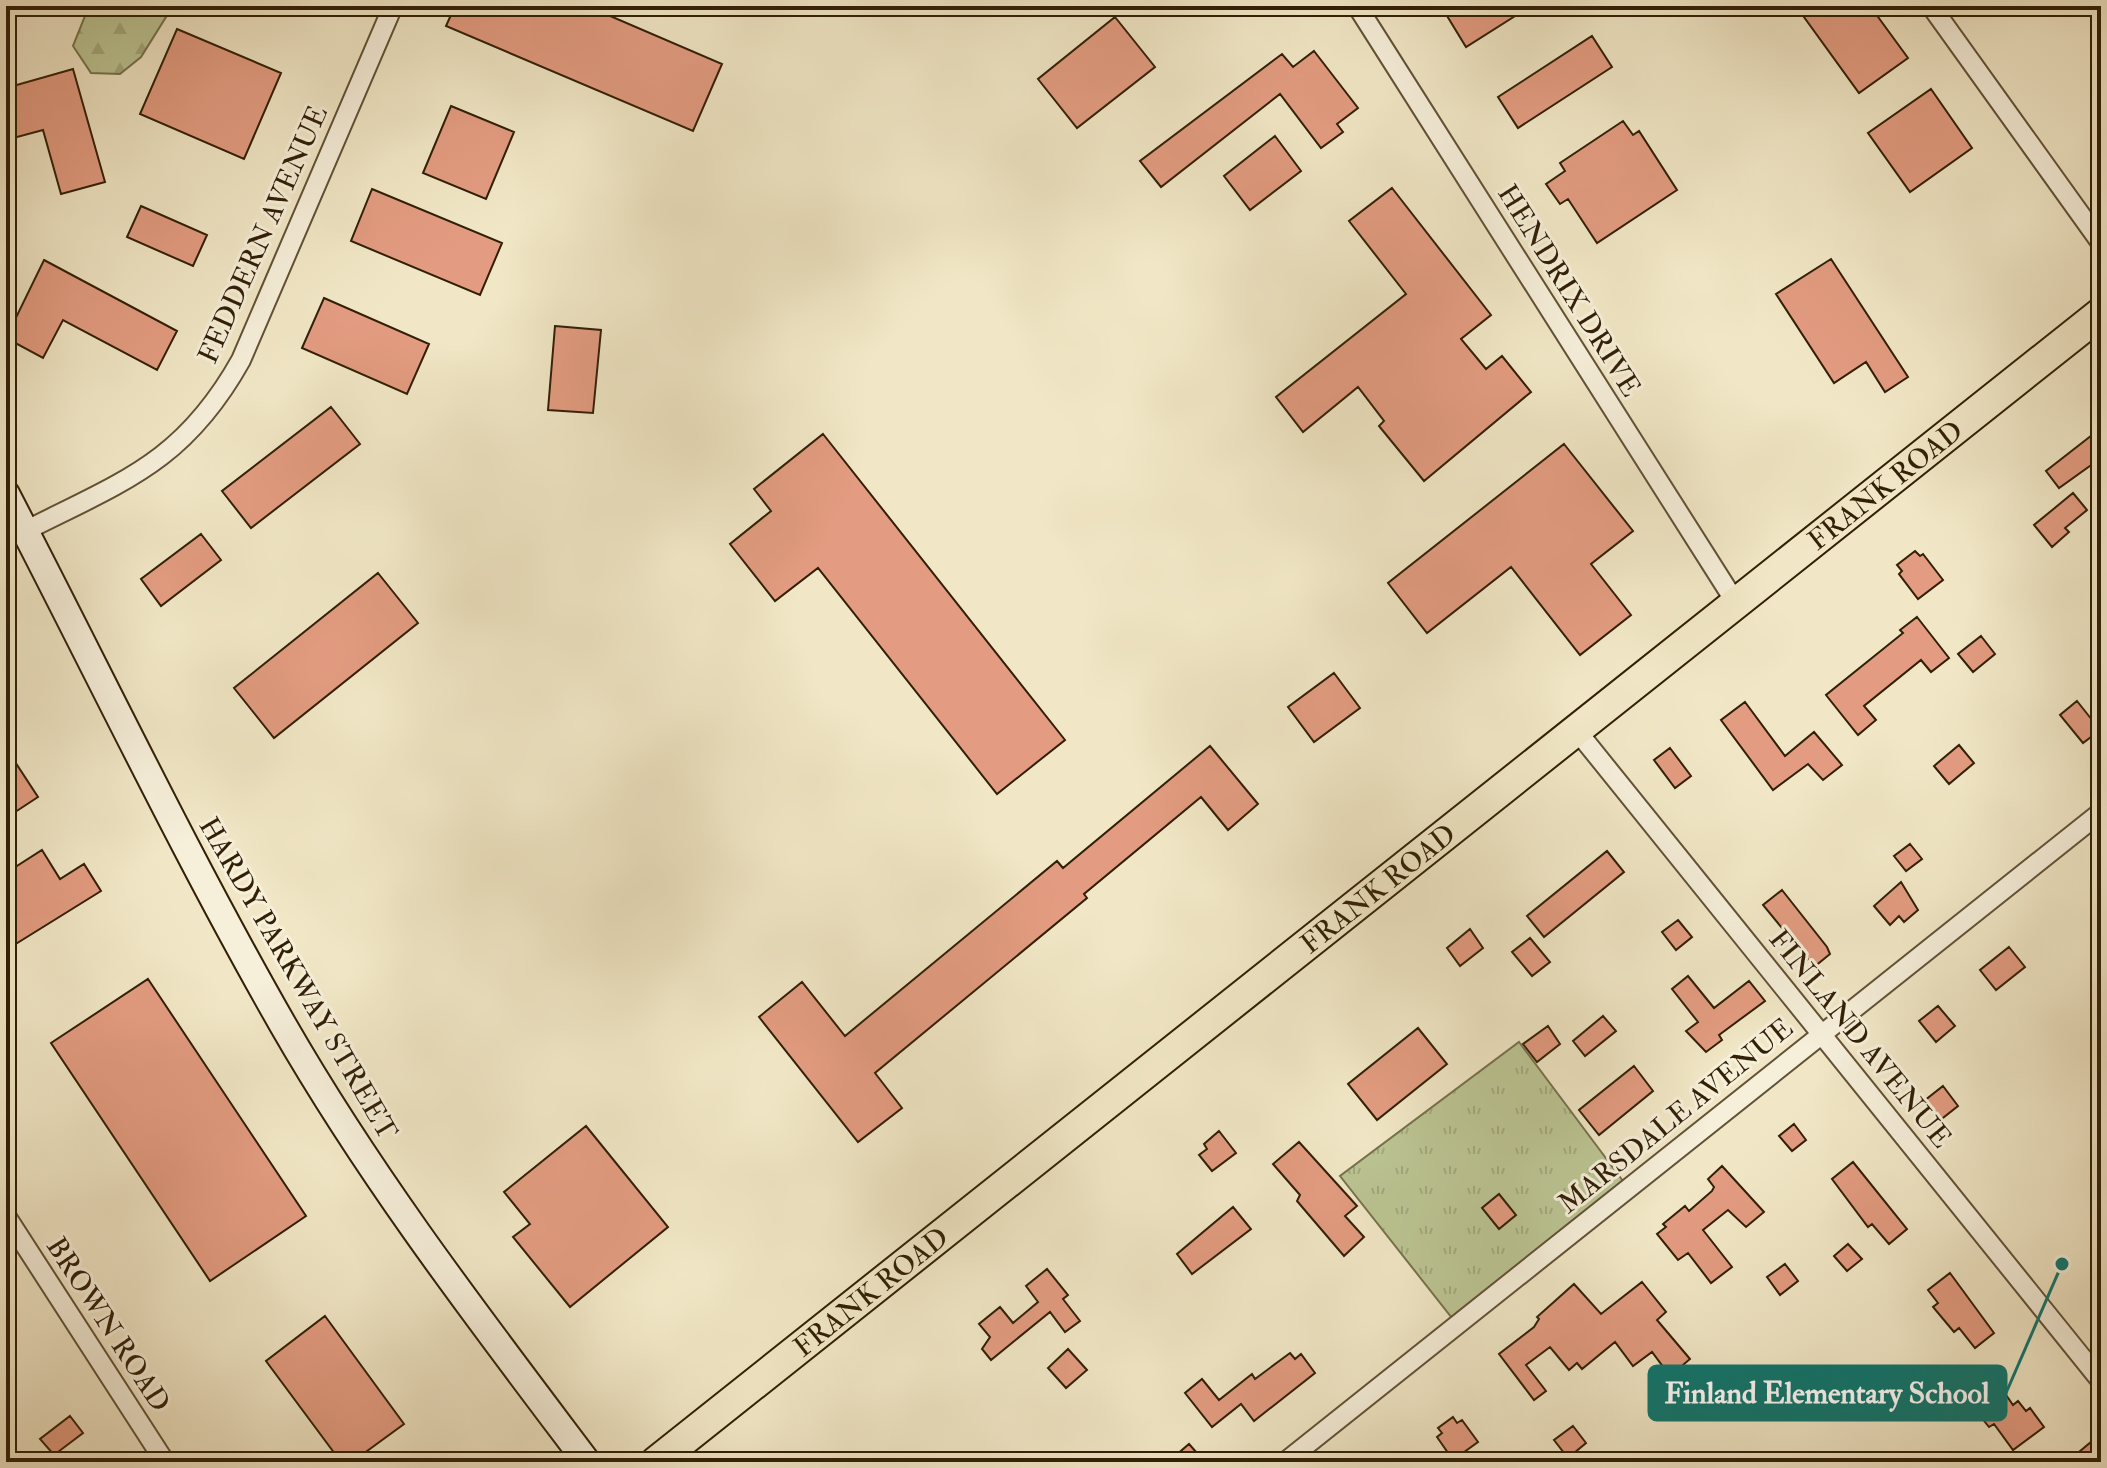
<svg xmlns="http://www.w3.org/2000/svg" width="2107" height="1468" viewBox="0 0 2107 1468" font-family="'IM FELL Double Pica',serif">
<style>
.grass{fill:url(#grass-tufts);stroke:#76724d;stroke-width:2}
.forest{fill:url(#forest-firs);stroke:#76724d;stroke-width:2}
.building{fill:#e39c81;stroke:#311f06;stroke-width:2}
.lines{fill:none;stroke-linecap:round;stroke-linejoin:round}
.minor-casing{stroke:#615136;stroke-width:22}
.secondary-casing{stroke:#311f06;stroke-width:30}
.primary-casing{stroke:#311f06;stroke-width:34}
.minor{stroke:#f6efda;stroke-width:18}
.secondary{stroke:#f6efda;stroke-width:26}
.primary{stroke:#f1e7c6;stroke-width:30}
.labels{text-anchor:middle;stroke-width:6;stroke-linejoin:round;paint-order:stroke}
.street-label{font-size:28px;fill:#311f06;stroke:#f6efda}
.leader{fill:none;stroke:#0f766e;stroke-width:3}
.callout-dot{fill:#0f766e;stroke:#f6efda;stroke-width:3}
.callout{fill:#0f766e;stroke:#0f766e;stroke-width:3}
.callout-label{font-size:30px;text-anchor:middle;font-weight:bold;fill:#fff}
</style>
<defs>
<pattern id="grass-tufts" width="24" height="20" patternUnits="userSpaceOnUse" patternTransform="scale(2)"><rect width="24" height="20" fill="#bcc594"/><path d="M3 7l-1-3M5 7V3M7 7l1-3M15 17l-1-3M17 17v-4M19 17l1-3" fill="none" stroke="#a2a97e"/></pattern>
<pattern id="forest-firs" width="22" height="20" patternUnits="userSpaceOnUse" patternTransform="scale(2)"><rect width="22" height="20" fill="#bcc594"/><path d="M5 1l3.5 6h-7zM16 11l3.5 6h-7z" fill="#a2a97e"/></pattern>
</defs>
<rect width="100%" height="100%" fill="#f1e7c6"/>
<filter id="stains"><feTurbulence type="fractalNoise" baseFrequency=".0025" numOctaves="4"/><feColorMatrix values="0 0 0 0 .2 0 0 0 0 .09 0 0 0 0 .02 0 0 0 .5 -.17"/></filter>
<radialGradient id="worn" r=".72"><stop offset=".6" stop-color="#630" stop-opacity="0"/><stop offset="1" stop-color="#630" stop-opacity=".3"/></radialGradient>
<path class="grass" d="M1519,1042L1623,1181L1452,1318L1340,1176Z"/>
<path class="forest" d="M89,6H170L171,9L141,57L120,74L91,73L73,46Z"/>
<path class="building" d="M455,6H587L722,64L693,131L446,26Z
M1441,6H1531L1466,47Z
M1796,6H1870L1908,58L1859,93Z
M1115,17L1155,67L1077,128L1038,79Z
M177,29L281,73L244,159L140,114Z
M1592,36L1612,67L1518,128L1498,97Z
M1314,51L1358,108L1337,124L1343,132L1321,148L1280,94L1161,187L1140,161L1282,54L1293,67Z
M73,69L105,182L61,194L43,130L6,140V88Z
M1931,89L1972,148L1910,192L1868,133Z
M451,106L514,132L486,199L423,173Z
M1623,121L1633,135L1639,131L1677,190L1597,243L1568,199L1560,204L1546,184L1565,171L1560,163Z
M1275,136L1301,171L1250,210L1224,176Z
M1392,188L1491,315L1461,339L1486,369L1502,356L1531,392L1424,481L1379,426L1384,421L1358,387L1303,432L1276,397L1406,294L1349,221Z
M372,189L502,243L480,295L351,241Z
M141,206L207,235L193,266L127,237Z
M1831,259L1908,377L1885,392L1866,362L1834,383L1776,294Z
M44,260L177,331L157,370L63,320L43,358L6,338Z
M324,298L429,344L407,394L302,348Z
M555,326L601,330L593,413L548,410Z
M331,407L360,444L251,528L222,491Z
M2101,428V458L2059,488L2046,471Z
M823,434L1065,740L997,794L818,568L775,601L730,544L771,511L754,489Z
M1564,444L1633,531L1591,564L1631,615L1580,655L1511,567L1427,633L1388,583Z
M2073,493L2087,510L2065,528L2069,532L2052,547L2034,525Z
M201,534L221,560L161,606L141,579Z
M1915,551L1920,556L1923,554L1943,580L1918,599L1899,574L1902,571L1897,565Z
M378,573L418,623L274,738L234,688Z
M1917,617L1949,658L1931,672L1921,660L1864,706L1876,720L1858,735L1826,695L1903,633L1900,630Z
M1981,636L1995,654L1973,672L1958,654Z
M1334,673L1360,708L1314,742L1288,707Z
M2077,701L2100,730L2083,743L2060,715Z
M1745,702L1785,756L1814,732L1842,765L1823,780L1808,764L1773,790L1721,720Z
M1959,745L1974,763L1949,784L1934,766Z
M1210,746L1258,804L1228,830L1201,797L1084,894L1087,898L875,1073L902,1108L858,1142L759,1017L802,982L845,1036L1057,861L1063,868Z
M6,748L38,797L6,818Z
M1670,748L1691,776L1675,788L1654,760Z
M1910,844L1922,859L1906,871L1894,856Z
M42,850L60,879L84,864L101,891L6,950V873Z
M1607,851L1624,872L1544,937L1527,916Z
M1901,882L1918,910L1904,922L1899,916L1890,925L1874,906Z
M1782,890L1827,947L1830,954L1814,967L1763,905Z
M1678,920L1692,937L1676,950L1662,932Z
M1470,929L1483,948L1460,966L1447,948Z
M1530,938L1550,962L1532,976L1512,952Z
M2009,947L2025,967L1996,990L1980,970Z
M1688,976L1714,1008L1749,981L1765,1001L1719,1035L1722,1040L1706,1052L1686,1031L1698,1022L1672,989Z
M148,979L306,1216L210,1281L51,1043Z
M1938,1006L1955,1026L1936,1042L1919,1021Z
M1603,1016L1616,1031L1585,1056L1573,1041Z
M1548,1026L1560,1044L1537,1062L1523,1044Z
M1418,1028L1447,1064L1377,1120L1348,1084Z
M1634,1066L1653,1091L1599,1135L1579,1110Z
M1943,1086L1958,1106L1939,1121L1924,1101Z
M1794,1124L1806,1140L1792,1151L1779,1136Z
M586,1126L668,1227L570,1307L513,1237L530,1224L504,1192Z
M1219,1131L1236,1153L1212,1171L1199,1155L1207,1149L1204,1144Z
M1299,1142L1357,1206L1345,1216L1364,1237L1344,1256L1297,1201L1300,1195L1273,1164Z
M1853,1162L1907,1229L1889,1244L1872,1224L1868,1227L1832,1179Z
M1722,1166L1764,1212L1746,1227L1728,1210L1703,1230L1732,1267L1711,1283L1688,1253L1678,1260L1657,1234L1666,1227L1663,1224L1685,1206L1689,1211L1712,1191L1714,1187L1708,1179Z
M1499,1194L1516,1215L1499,1229L1482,1208Z
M1233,1207L1251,1229L1192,1274L1177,1254Z
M1848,1244L1862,1259L1847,1271L1834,1256Z
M1785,1264L1798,1281L1780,1295L1767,1277Z
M1047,1269L1068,1295L1063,1299L1080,1321L1065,1332L1050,1312L991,1360L982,1349L990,1337L979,1324L1000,1307L1013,1323L1038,1302L1026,1286Z
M1950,1273L1994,1333L1975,1348L1959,1328L1954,1332L1933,1307L1938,1303L1928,1290Z
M1642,1282L1666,1312L1657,1320L1690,1359L1670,1376L1652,1352L1633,1366L1615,1342L1582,1369L1577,1363L1569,1370L1550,1347L1526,1365L1546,1391L1534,1400L1499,1354L1534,1327L1539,1319L1537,1317L1574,1284L1601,1314Z
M325,1316L404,1424L352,1462H341L266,1361Z
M1068,1349L1087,1370L1066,1388L1048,1368Z
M1290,1353L1295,1359L1301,1354L1315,1373L1254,1421L1241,1404L1212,1427L1185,1393L1202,1379L1219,1400L1252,1374L1255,1379Z
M2004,1392L2013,1405L2018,1401L2026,1411L2030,1408L2044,1427L2013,1450L1994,1424L1989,1427L1977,1412Z
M70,1416L83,1433L54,1455L40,1439Z
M1453,1417L1457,1423L1462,1420L1478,1442L1453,1460L1437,1437L1442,1433L1438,1428Z
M1573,1426L1586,1443L1568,1458L1554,1440Z
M2091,1442L2101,1454V1462H2067Z
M1189,1444L1205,1462H1168Z"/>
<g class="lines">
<g class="minor-casing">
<path id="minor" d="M1357,6L1736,603
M1931,6L2101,243
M25,531C124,481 184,462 241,360L393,6
M1577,731L2101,1381
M6,1216L165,1462
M1285,1462L2101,812"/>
</g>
<g class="secondary-casing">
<path id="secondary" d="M6,494C98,671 184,852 283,1025C372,1180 480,1320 587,1462"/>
</g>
<g class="primary-casing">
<g id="primary">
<path id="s1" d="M656,1462L2101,313"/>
</g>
</g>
<use href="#minor" class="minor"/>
<use href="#secondary" class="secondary"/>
<use href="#primary" class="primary"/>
</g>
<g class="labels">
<g class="street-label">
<text transform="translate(262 234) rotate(-66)" y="10">FEDDERN AVENUE</text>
<text transform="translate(1570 290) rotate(58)" y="10">HENDRIX DRIVE</text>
<text dy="10" stroke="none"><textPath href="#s1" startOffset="1570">FRANK ROAD</textPath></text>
<text dy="10" stroke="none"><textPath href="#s1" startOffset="922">FRANK ROAD</textPath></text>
<text transform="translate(299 978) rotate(60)" y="10">HARDY PARKWAY STREET</text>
<text transform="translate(1861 1038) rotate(51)" y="10">FINLAND AVENUE</text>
<text transform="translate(1675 1115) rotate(-39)" y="10">MARSDALE AVENUE</text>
<text dy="10" stroke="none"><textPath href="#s1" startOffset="274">FRANK ROAD</textPath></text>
<text transform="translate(109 1324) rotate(57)" y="10">BROWN ROAD</text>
</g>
</g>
<path class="leader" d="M2062 1264L2006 1393"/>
<circle class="callout-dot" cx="2062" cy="1264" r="8"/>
<rect class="callout" x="1649" y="1366" width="357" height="54" rx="8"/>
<g class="callout-label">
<text x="1827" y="1403">Finland Elementary School</text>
</g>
<rect width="2107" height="1468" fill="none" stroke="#f1e7c6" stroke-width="32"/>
<rect x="8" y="8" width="2091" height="1452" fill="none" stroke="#311f06" stroke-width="4"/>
<rect x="16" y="16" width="2075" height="1436" fill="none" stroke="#311f06" stroke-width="2"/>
<rect width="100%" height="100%" filter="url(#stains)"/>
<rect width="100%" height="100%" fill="url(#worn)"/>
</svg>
